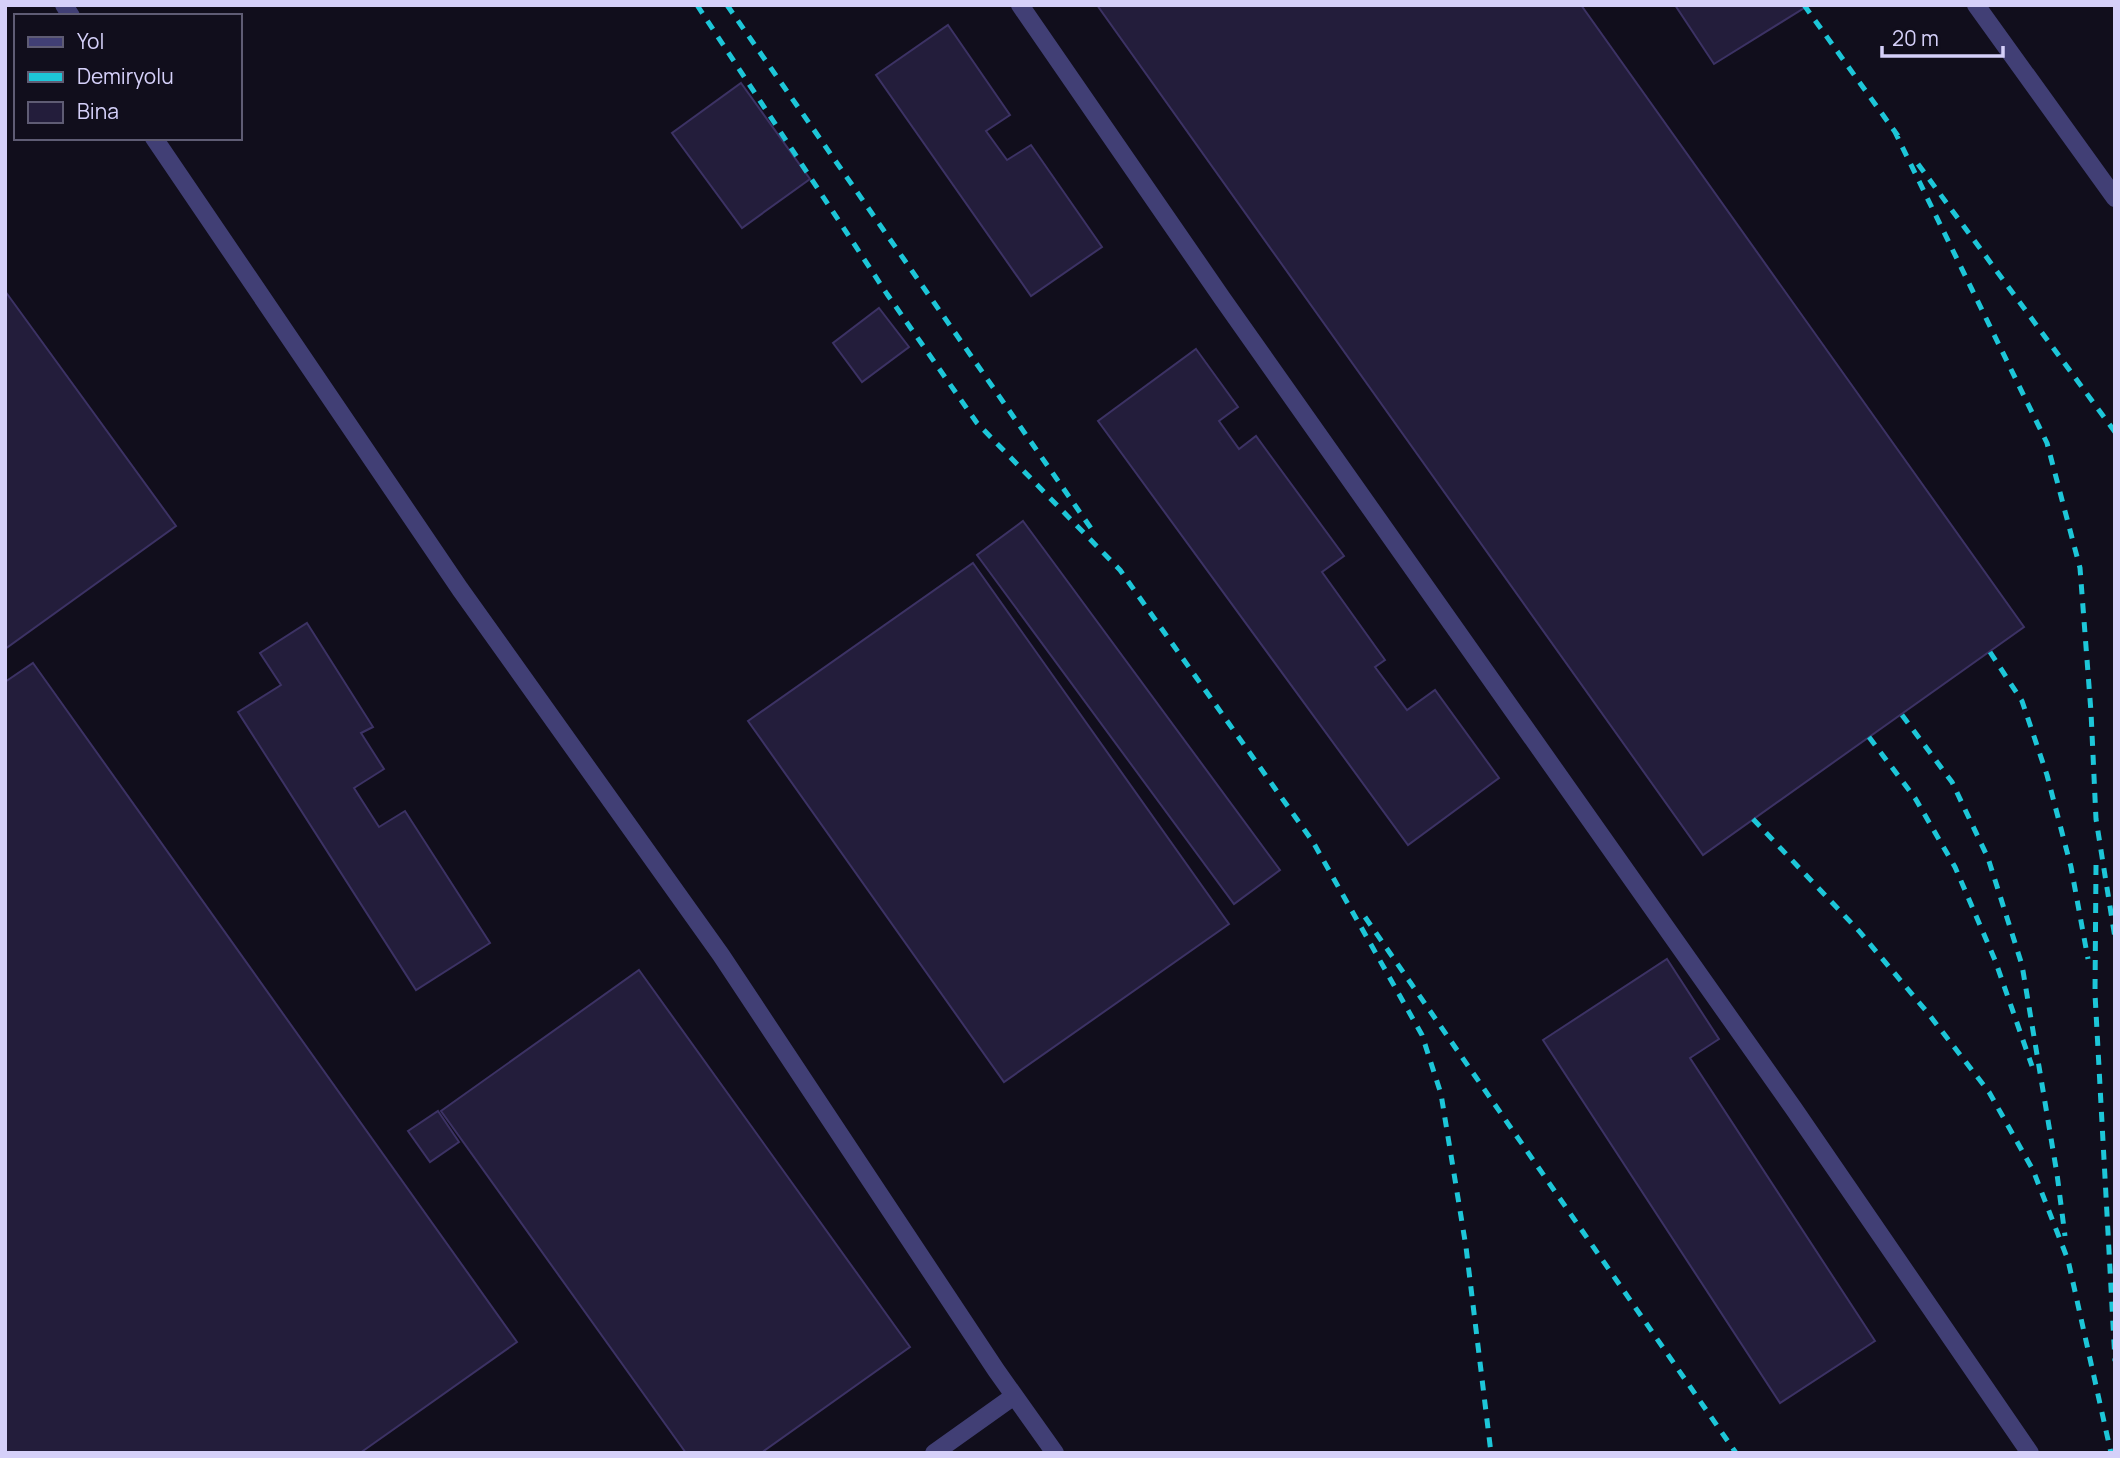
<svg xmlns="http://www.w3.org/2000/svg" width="2120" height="1458" viewBox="0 0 2120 1458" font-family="Manrope,sans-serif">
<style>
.building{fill:#231d3b;stroke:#3c3264;stroke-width:2}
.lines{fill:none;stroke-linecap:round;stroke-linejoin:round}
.minor{stroke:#413f75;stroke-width:18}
.rail{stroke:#1dc6d8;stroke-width:5;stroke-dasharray:10 9;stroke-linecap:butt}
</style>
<rect width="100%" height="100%" fill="#110e1c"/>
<path class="building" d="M1097,5H1581L2024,627L1703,855Z
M1675,5H1809L1714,64Z
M948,25L1010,115L986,131L1007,160L1031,145L1102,247L1031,296L876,75Z
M741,83L810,179L742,228L672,133Z
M5,291L176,526L5,649Z
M879,308L909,347L862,382L833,343Z
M1196,349L1238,407L1219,421L1239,449L1256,436L1344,556L1322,572L1385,660L1375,667L1407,710L1435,690L1499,778L1408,845L1098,421Z
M1023,521L1280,870L1234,904L977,555Z
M973,563L1229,924L1004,1082L748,721Z
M307,623L373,727L361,733L384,769L354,788L379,827L405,811L490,943L416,990L238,712L281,685L260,653Z
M33,663L517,1342L360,1453H5V682Z
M1667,959L1719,1039L1690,1058L1875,1341L1780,1403L1543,1040Z
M639,970L910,1347L761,1453H686L441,1111Z
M438,1111L459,1142L430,1162L408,1131Z"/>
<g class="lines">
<path class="minor" d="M64,5L71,16
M1020,5L1222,298L1794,1109L2030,1453
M1976,5L2115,198
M154,138L460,589L721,955L996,1370L1055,1453
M934,1453L1014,1396"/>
<path class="rail" d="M697,5L887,294L977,423L1120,570L1313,842L1422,1035L1441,1094L1466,1247L1491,1453
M727,5L1095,534
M1804,5L1898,136
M1894,130L2047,443L2080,568L2091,712L2096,819L2115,938
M1918,164L2115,432
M1990,652L2022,701L2047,775L2071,867L2088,959
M1902,715L1952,782L1988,858L2022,965L2057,1174L2065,1236
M1869,737L1915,798L1955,867L1995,960L2032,1066
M1753,819L1859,931L1927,1012L1989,1092L2033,1170L2068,1260L2111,1453
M2096,865L2095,994L2115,1361
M1365,917L1736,1453"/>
</g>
<rect width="2120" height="1458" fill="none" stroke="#d5d0f9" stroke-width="14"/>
<rect x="14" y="14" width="228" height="126" fill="#110e1c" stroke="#5f5c74" stroke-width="2"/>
<rect x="28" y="37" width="35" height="10" fill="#413f75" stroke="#5f5c74" stroke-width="2"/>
<text x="77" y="49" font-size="21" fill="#d5d0f9">Yol</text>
<rect x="28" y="72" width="35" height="10" fill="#1dc6d8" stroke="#5f5c74" stroke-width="2"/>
<text x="77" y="84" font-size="21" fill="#d5d0f9">Demiryolu</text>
<rect x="28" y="102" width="35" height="21" fill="#231d3b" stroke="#5f5c74" stroke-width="2"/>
<text x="77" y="119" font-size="21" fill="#d5d0f9">Bina</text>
<path d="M1882 46v10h121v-10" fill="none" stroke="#d5d0f9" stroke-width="3.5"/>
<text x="1892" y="46" font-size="21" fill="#d5d0f9" stroke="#110e1c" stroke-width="5" paint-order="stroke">20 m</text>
</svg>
